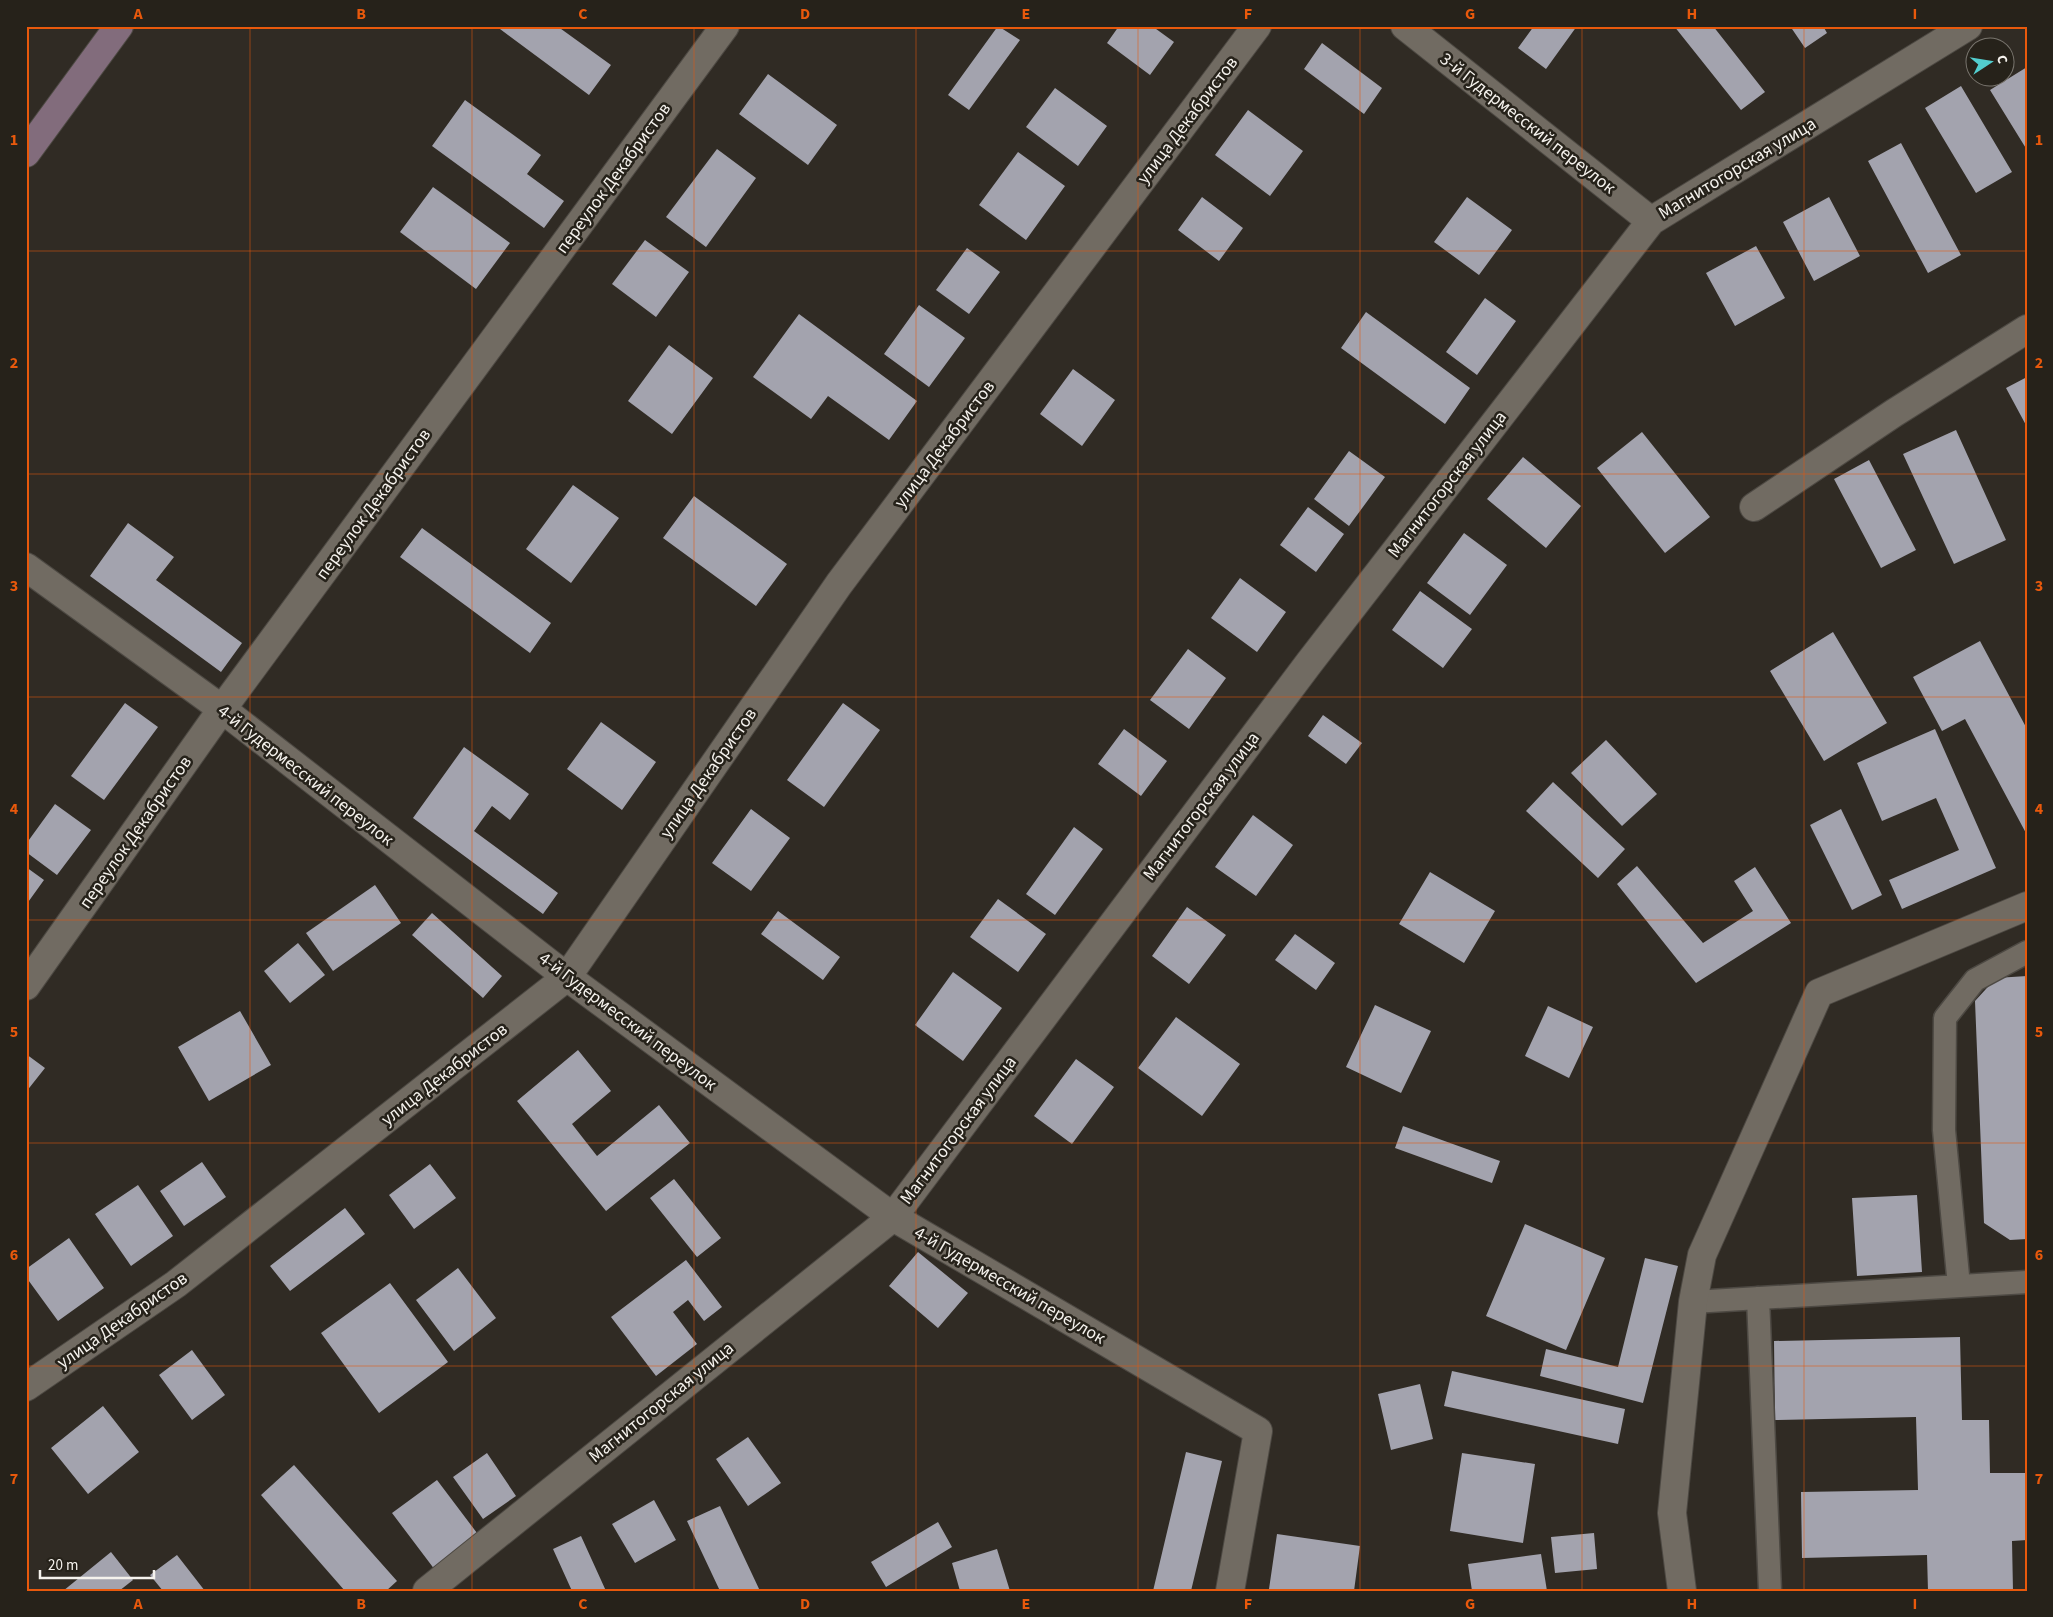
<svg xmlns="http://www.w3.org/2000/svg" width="2053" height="1617" viewBox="0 0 2053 1617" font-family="'Source Sans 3',sans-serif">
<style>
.building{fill:#a3a3ae}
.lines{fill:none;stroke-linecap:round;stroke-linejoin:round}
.service-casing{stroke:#4d4943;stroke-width:25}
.minor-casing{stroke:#4d4943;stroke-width:30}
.secondary-casing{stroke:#4d4943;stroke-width:30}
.service{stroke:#716b62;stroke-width:22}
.minor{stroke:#716b62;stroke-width:28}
.secondary{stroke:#826c7c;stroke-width:28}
.grid{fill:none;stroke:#e8590c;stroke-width:1;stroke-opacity:0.55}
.labels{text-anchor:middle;stroke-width:5;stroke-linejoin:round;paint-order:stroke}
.street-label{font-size:18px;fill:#f5f2ed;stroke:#26221a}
.neatline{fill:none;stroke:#e8590c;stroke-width:2}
.grid-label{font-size:16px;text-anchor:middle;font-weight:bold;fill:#e8590c}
</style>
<rect width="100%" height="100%" fill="#302b24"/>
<path class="building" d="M496,26H557L611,65L589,95Z
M998,26L1020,40L969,110L948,95Z
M1119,26H1152L1174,42L1150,75L1107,43Z
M1534,26H1577L1546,69L1518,48Z
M1674,26H1713L1765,92L1741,110Z
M1790,26H1823L1827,33L1805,48Z
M1322,43L1382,88L1364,114L1304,69Z
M2027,67V150L1990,90Z
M768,74L837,125L808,165L739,114Z
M1961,86L2012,172L1976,193L1925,108Z
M1055,88L1107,126L1078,166L1026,127Z
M465,100L541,155L527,174L564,201L544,228L432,146Z
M1248,110L1303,151L1270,196L1215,155Z
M1901,143L1961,255L1928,273L1868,161Z
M717,149L756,178L706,247L666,217Z
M1018,152L1065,186L1026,240L979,205Z
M433,187L510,243L476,289L400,232Z
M1202,197L1243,228L1219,261L1178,230Z
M1467,197L1512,230L1479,275L1434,242Z
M1829,197L1860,256L1814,281L1783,222Z
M645,240L689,272L656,317L612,284Z
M1756,246L1785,298L1735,326L1706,273Z
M967,248L1000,272L969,314L936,290Z
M1485,298L1516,321L1477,375L1446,352Z
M919,305L965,338L929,387L884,354Z
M1366,312L1470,388L1445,424L1341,348Z
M799,314L917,401L889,440L828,396L811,419L753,377Z
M669,345L713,378L672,434L628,401Z
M1073,369L1115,400L1082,446L1040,414Z
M2027,377V427L2006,388Z
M1956,430L2006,540L1954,564L1903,454Z
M1642,432L1710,517L1665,553L1597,468Z
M1349,451L1385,477L1349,526L1314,499Z
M1523,457L1581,506L1546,548L1487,499Z
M1869,460L1916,550L1881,568L1834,479Z
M573,485L619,518L571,583L526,549Z
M694,496L787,564L756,606L663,538Z
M1308,507L1344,534L1316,572L1280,545Z
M128,523L174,557L156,580L242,643L221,672L90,576Z
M422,528L551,623L530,653L400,557Z
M1464,533L1507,565L1470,615L1427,583Z
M1240,578L1286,612L1257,652L1211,618Z
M1420,591L1472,629L1443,668L1392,630Z
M1833,632L1887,723L1824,761L1770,671Z
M1980,641L2027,729V835L1965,719L1942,731L1913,677Z
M1188,649L1226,678L1189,729L1150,700Z
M125,703L158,727L104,800L71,776Z
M843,703L880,730L824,807L787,780Z
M1323,715L1362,743L1346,764L1308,736Z
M601,722L656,762L622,810L567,769Z
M1124,729L1167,761L1141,796L1098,764Z
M1935,729L1996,868L1902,909L1889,880L1959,850L1936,798L1882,821L1857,763Z
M1606,740L1657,794L1622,826L1571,773Z
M464,747L529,794L510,820L492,806L474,831L558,893L543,914L413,818Z
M1553,782L1625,849L1598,878L1526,811Z
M55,804L91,830L57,875L26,852V844Z
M751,809L790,838L751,891L712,863Z
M1841,809L1882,895L1852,910L1810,825Z
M1253,815L1293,845L1256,896L1215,867Z
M1074,827L1103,849L1055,915L1026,894Z
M1637,866L1703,943L1753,911L1734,881L1755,867L1791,923L1696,983L1617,884Z
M26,867L44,880L26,905Z
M1430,872L1495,911L1464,963L1399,924Z
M375,885L401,923L333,971L306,933Z
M998,899L1046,934L1018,972L970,937Z
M1187,907L1226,935L1189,984L1152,956Z
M778,911L840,957L823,980L761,934Z
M432,913L502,976L483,998L412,935Z
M1295,934L1335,963L1316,990L1275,960Z
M298,943L325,975L290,1003L264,971Z
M953,972L1002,1008L963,1061L915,1025Z
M2027,976V1239L2010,1240L1984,1223L1975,1001L1996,978Z
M1375,1005L1431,1031L1401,1093L1346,1067Z
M1548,1006L1593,1027L1569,1078L1525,1056Z
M240,1011L271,1065L209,1101L178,1047Z
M1176,1017L1240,1064L1202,1116L1138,1068Z
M578,1050L611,1091L572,1124L597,1156L659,1105L690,1143L606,1211L517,1101Z
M26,1054L45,1068L26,1092Z
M1076,1059L1114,1087L1072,1144L1034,1116Z
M1403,1126L1500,1161L1492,1183L1395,1148Z
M202,1162L226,1197L184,1226L160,1191Z
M430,1164L456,1198L414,1229L389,1195Z
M674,1179L721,1238L697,1257L650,1198Z
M138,1185L173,1236L131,1266L95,1214Z
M1917,1195L1922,1272L1857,1276L1852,1198Z
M345,1208L365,1234L290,1291L270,1266Z
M1525,1224L1605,1258L1566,1350L1486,1316Z
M69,1238L104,1288L58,1321L26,1277V1269Z
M918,1252L968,1293L938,1328L889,1286Z
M1645,1258L1678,1266L1643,1403L1540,1376L1546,1349L1618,1367Z
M686,1260L722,1307L704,1321L688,1300L673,1312L697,1344L656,1376L611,1317Z
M458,1268L496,1318L454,1351L416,1300Z
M390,1283L448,1362L379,1413L321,1333Z
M1960,1337L1962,1420H1989L1990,1473H2027V1540L2012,1541L2013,1591H1928L1927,1555L1802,1558L1801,1492L1918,1490L1916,1417L1775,1420L1774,1341Z
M192,1350L225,1395L192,1420L159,1375Z
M1452,1371L1625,1409L1618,1444L1444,1406Z
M1420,1384L1433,1439L1391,1450L1378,1394Z
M103,1406L139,1452L88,1494L51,1448Z
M748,1437L781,1483L748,1506L716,1459Z
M1186,1452L1222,1461L1191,1591H1153Z
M487,1453L516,1496L483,1519L453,1477Z
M1462,1453L1535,1464L1523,1543L1450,1531Z
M294,1465L397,1581L386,1591H345L261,1495Z
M437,1480L480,1537L435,1570L392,1513Z
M654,1500L676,1540L635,1563L612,1524Z
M720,1506L760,1591H720L687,1521Z
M938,1522L952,1547L886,1587L871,1562Z
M1594,1533L1597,1569L1555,1573L1551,1537Z
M1277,1534L1360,1546L1354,1591L1269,1589Z
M581,1536L606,1591H572L553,1549Z
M997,1549L1010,1591H960L952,1563Z
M111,1552L133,1580L119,1591H63Z
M1541,1554L1547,1591H1472L1468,1564Z
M177,1555L205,1591H163L150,1575Z"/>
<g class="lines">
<g class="service-casing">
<path id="service" d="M1959,1286L1944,1130L1945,1018L1975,980L2027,952
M1758,1298L1770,1591
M1693,1302L2027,1282"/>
</g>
<g class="minor-casing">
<path id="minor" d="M1405,26L1651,221
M1754,507L1894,413L2027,329
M26,567L222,709L567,977L893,1217L1258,1431L1230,1591
M26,986L222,709L725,26
M26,1387L176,1284L567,977L839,584L1257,26
M427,1591L893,1217L1309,663L1651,221L1968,26
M1682,1591L1672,1513L1693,1302L1702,1255L1819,993L2027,906"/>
</g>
<g class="secondary-casing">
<path id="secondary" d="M26,153L119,26"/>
</g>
<use href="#service" class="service"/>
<use href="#minor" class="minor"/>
<use href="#secondary" class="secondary"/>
</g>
<path class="grid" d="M250,26V1591M472,26V1591M694,26V1591M916,26V1591M1138,26V1591M1360,26V1591M1582,26V1591M1804,26V1591M26,251H2027M26,474H2027M26,697H2027M26,920H2027M26,1143H2027M26,1366H2027"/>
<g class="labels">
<g class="street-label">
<text transform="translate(1187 120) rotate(-53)" y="6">улица Декабристов</text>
<text transform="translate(1528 123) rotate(38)" y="6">3-й Гудермесский переулок</text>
<text transform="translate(1737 168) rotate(-31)" y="6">Магнитогорская улица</text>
<text transform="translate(613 178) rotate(-54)" y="6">переулок Декабристов</text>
<text transform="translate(944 444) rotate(-53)" y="6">улица Декабристов</text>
<text transform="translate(1447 484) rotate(-52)" y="6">Магнитогорская улица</text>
<text transform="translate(373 504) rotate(-54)" y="6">переулок Декабристов</text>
<text transform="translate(708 773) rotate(-55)" y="6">улица Декабристов</text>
<text transform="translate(306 775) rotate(38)" y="6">4-й Гудермесский переулок</text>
<text transform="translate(1201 806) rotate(-53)" y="6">Магнитогорская улица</text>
<text transform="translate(135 832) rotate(-55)" y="6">переулок Декабристов</text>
<text transform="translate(628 1021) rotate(37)" y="6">4-й Гудермесский переулок</text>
<text transform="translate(444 1074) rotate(-38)" y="6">улица Декабристов</text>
<text transform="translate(958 1130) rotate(-53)" y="6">Магнитогорская улица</text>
<text transform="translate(1010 1285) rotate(30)" y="6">4-й Гудермесский переулок</text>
<text transform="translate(122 1320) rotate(-35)" y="6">улица Декабристов</text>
<text transform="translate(661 1402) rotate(-39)" y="6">Магнитогорская улица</text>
</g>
</g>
<rect width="2053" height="1617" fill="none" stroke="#26221a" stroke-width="55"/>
<g transform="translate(1990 62) rotate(78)"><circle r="24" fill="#26221a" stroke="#79756e"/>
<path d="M0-4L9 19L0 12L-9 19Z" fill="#52cdce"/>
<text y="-8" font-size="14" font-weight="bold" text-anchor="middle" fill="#f5f2ed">С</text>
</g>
<path d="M40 1570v8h114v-8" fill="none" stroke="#f5f2ed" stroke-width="2.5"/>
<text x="48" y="1570" font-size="15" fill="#f5f2ed" stroke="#26221a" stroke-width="4" paint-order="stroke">20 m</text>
<rect x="28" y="28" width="1998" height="1562" class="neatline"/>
<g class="grid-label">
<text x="138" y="19">A</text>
<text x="361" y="19">B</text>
<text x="583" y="19">C</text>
<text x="805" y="19">D</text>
<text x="1026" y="19">E</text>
<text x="1248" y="19">F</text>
<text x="1470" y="19">G</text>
<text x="1692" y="19">H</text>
<text x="1915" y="19">I</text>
<text x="14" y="145">1</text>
<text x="2039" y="145">1</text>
<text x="14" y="368">2</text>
<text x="2039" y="368">2</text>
<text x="14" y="591">3</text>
<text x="2039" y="591">3</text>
<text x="14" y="814">4</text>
<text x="2039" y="814">4</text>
<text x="14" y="1037">5</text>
<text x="2039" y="1037">5</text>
<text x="14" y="1260">6</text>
<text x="2039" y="1260">6</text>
<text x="14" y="1484">7</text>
<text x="2039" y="1484">7</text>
<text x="138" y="1609">A</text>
<text x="361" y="1609">B</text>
<text x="583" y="1609">C</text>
<text x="805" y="1609">D</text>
<text x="1026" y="1609">E</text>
<text x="1248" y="1609">F</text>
<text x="1470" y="1609">G</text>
<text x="1692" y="1609">H</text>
<text x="1915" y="1609">I</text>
</g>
</svg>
